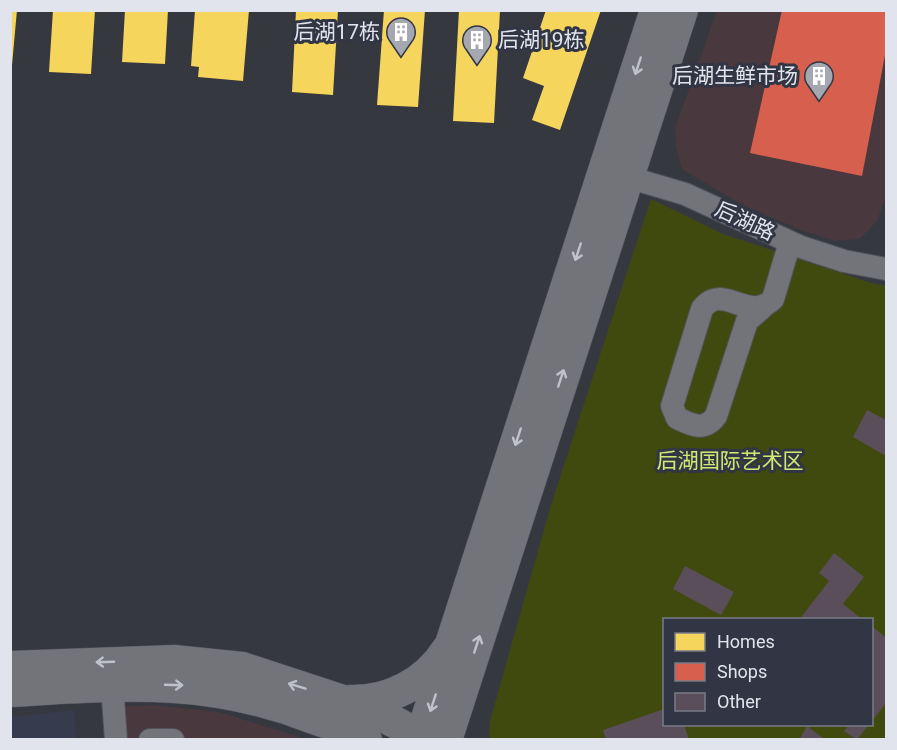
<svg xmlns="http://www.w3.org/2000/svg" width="897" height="750" viewBox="0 0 897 750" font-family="Roboto,'Noto Sans SC',sans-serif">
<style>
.commercial{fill:#49383e}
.built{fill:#363b4e}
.green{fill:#414a0e;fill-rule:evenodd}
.homes{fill:#f6d55c}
.shops{fill:#d6604d}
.building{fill:#594e59}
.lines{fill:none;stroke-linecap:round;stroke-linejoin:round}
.street-casing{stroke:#51545a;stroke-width:24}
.secondary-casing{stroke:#51545a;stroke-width:33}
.street{stroke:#72747a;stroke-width:22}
.secondary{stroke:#72747a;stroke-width:32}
.oneway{stroke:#c0c2ca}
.labels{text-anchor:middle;stroke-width:6;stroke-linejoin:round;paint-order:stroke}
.poi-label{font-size:21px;fill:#e1e4ed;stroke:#323644;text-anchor:end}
.street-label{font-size:21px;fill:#e1e4ed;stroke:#323644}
.park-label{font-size:21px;fill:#d1e872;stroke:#323644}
</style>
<rect width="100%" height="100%" fill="#363840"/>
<path class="commercial" d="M717,11H886V196L877,221L860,239L836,241L803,231L741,204L682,169L676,146L675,128Z
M153,705L218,712L307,739H104L102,707Z"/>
<path class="built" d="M74,710L76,739H11V717Z"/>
<path class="green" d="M651,199L723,234L871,283L886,286V739H489L490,721L551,505ZM664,620H872V724H664Z"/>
<path class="homes" d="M10,10H17L12,65H10Z
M53,10H95L91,74L49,72Z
M125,10H168L165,64L122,62Z
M195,10H249L243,81L198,77L199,67L191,66Z
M296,10H338L333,95L292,92Z
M384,10H425L418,107L377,105Z
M459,10H500L494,123L453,121Z
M546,10H601L560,130L532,120L544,86L523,78Z"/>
<path class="shops" d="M782,10H886V50L862,176L750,153Z"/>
<path class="building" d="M867,410L886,420V456L853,437Z
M834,553L864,577L843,604L863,620H799L829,581L819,573Z
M685,566L734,592L721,615L673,589Z
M872,626L886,638V703L872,721Z
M664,709V724H684L689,740H606L603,730Z
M850,724H869L857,740L844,731Z
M807,726L826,740H799Z"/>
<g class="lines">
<g class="street-casing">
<path id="street" d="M614,173L685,194L801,247L844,261L886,269
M762,308L747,321L716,416C704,432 692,425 677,418L672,406L702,309C722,281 749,324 773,299L790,242
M112,685L116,740
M150,740H173"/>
</g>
<g class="secondary-casing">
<path id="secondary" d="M10,667L174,661L242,668L376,712L428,740
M10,691C121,685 205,676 311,717C330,724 349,729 366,740
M350,701C389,702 426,683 447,650
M420,740L656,10
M446,740L682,10"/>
</g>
<use href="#street" class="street"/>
<use href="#secondary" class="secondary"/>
</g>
<defs><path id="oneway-shaft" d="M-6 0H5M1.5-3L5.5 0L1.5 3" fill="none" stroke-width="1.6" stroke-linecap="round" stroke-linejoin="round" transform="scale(1.5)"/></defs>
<g class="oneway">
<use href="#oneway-shaft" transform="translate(638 66) rotate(108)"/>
<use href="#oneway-shaft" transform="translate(578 252) rotate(108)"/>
<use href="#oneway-shaft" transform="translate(561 378) rotate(-72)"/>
<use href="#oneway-shaft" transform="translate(518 437) rotate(108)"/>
<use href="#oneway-shaft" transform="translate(477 644) rotate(-72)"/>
<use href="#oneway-shaft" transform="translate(105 662) rotate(178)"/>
<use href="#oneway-shaft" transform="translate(174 685) rotate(2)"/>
<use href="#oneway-shaft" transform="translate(297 686) rotate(-163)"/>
<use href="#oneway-shaft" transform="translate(433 703) rotate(108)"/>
</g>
<defs>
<g id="building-pin" transform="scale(1.5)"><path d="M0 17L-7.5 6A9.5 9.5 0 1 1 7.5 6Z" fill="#a5a8b0" stroke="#323644"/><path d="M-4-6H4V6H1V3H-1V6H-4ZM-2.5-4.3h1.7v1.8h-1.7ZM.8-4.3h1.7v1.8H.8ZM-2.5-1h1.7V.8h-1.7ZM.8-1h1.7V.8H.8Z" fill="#fff"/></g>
</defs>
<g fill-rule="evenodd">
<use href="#building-pin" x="401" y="32"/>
<use href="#building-pin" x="477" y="40"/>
<use href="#building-pin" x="819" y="76"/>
</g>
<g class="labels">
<g class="poi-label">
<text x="380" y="39">后湖17栋</text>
<text x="498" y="47" text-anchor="start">后湖19栋</text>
<text x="798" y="83">后湖生鲜市场</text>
</g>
<g class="street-label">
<text transform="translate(745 221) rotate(25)" y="7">后湖路</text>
</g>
<g class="park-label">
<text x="730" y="468">后湖国际艺术区</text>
</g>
</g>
<rect width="897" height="750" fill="none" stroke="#e1e4ed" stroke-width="24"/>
<rect x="663" y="618" width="210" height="108" fill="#323644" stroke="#787c88" stroke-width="1.5"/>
<rect x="675" y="633" width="30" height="18" fill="#f6d55c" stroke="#787c88" stroke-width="1.5"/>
<text x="717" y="648" font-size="18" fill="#e1e4ed">Homes</text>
<rect x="675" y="663" width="30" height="18" fill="#d6604d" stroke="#787c88" stroke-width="1.5"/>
<text x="717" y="678" font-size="18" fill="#e1e4ed">Shops</text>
<rect x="675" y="693" width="30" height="18" fill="#594e59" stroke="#787c88" stroke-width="1.5"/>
<text x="717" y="708" font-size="18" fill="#e1e4ed">Other</text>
</svg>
